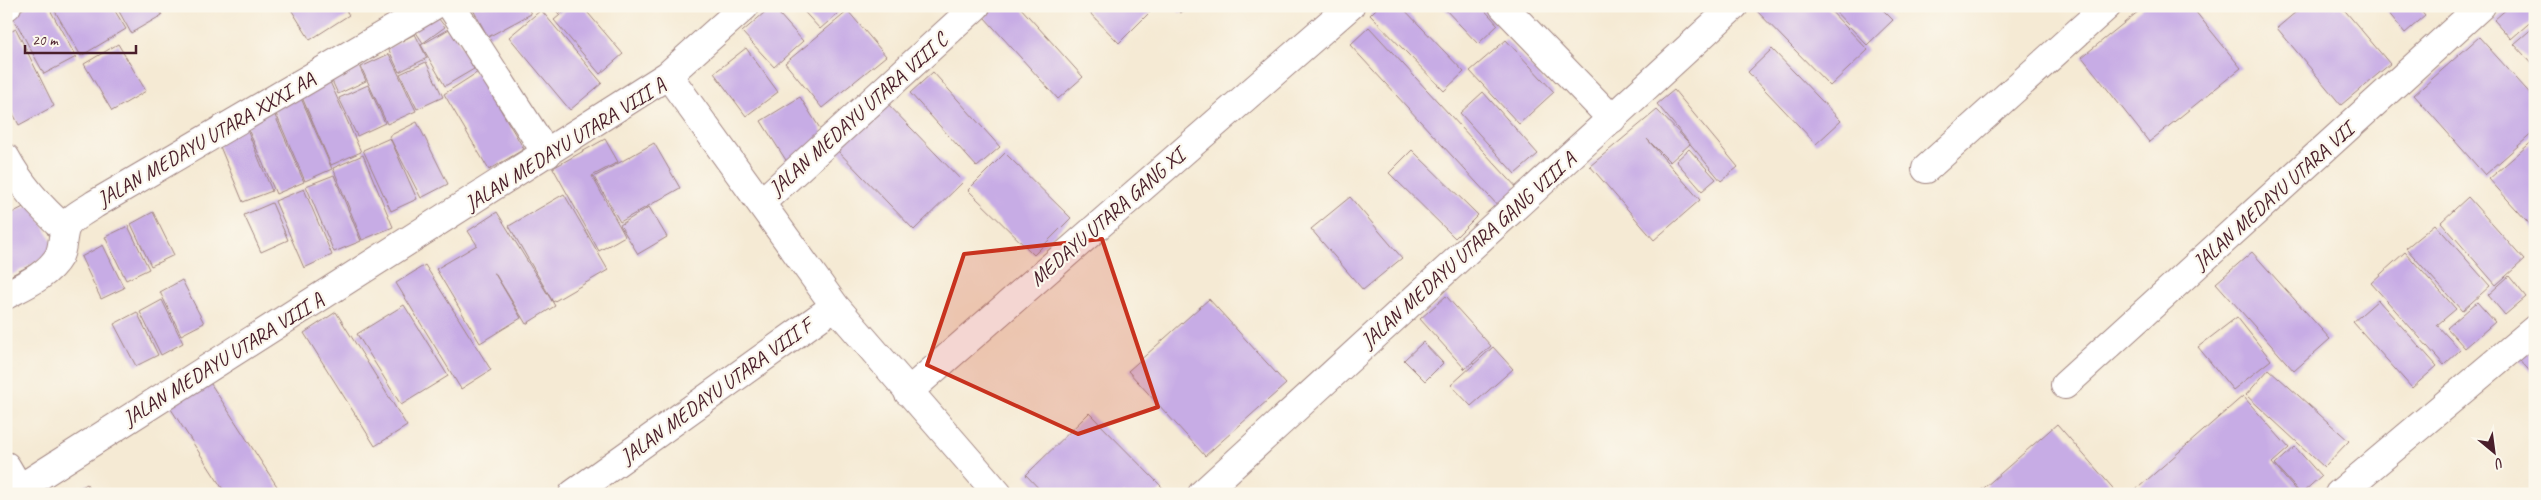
<svg xmlns="http://www.w3.org/2000/svg" width="2541" height="500" viewBox="0 0 2541 500" font-family="Caveat,sans-serif">
<style>
.building{fill:#c7ace5}
.lines{fill:none;stroke-linecap:round;stroke-linejoin:round}
.minor-casing{stroke:#a08480;stroke-width:30}
.minor{stroke:#fff;stroke-width:28}
.marked{fill:#c8321e;fill-opacity:0.2;stroke:#c8321e;stroke-width:4;stroke-linejoin:round}
.labels{text-anchor:middle;stroke-width:4.5;stroke-linejoin:round;paint-order:stroke}
.street-label{font-size:21px;fill:#4a1f2b;stroke:#fbf7ec}
</style>
<rect width="100%" height="100%" fill="#fbf7ec"/>
<filter id="ink" filterUnits="userSpaceOnUse"><feTurbulence type="fractalNoise" baseFrequency=".02" numOctaves="2"/><feDisplacementMap in="SourceGraphic" scale="10" xChannelSelector="R" yChannelSelector="G"/><feConvolveMatrix kernelMatrix="1 2 1 2 8 2 1 2 1" color-interpolation-filters="sRGB"/></filter>
<filter id="wash" filterUnits="userSpaceOnUse"><feTurbulence type="fractalNoise" baseFrequency=".0096" numOctaves="4" result="noise"/><feDisplacementMap in="SourceGraphic" scale="20" xChannelSelector="R" yChannelSelector="G"/><feGaussianBlur stdDeviation="1.12" result="paint"/><feColorMatrix in="noise" values="0 0 0 0 0 0 0 0 0 0 0 0 0 0 0 0 0 1.4 0 .05"/><feComposite in="paint" operator="in"/></filter>
<g filter="url(#wash)">
<rect width="100%" height="100%" fill="#f5ead4"/>
<g id="blocks">
<path class="building" d="M28,6H48L76,57L44,74L12,15Z
M52,6H112L126,29L81,56Z
M116,6H157L162,15L131,33Z
M289,6H343L349,15L310,40Z
M471,6H527L531,14L488,37Z
M552,6H567L559,14Z
M571,6H582L623,54L600,74L554,20Z
M772,6L803,41L774,67L742,32Z
M799,6H846L820,29Z
M996,6H1019L1083,77L1058,99L984,17Z
M1083,6H1156L1119,43Z
M1174,6H1188L1180,13Z
M1379,6H1401L1464,72L1444,91L1370,15Z
M1442,6H1481L1498,25L1478,44Z
M1752,6H1826L1868,50L1830,86Z
M1830,6H1879L1893,20L1867,45Z
M2145,6H2191L2241,68L2149,142L2082,57Z
M2303,6H2341L2390,64L2341,105L2277,28Z
M2383,6H2417L2425,16L2405,33Z
M2510,6H2535V18L2511,39L2494,20Z
M541,10L602,83L570,110L509,37Z
M433,11L445,27L423,43L412,26Z
M848,11L886,56L822,108L785,63Z
M2535,26V67L2514,44Z
M1369,27L1519,190L1500,208L1350,45Z
M451,28L474,69L445,86L421,45Z
M16,29L54,106L19,125L6,100V34Z
M415,34L427,58L399,72L388,48Z
M2479,37L2535,99V131L2485,175L2414,95Z
M1506,40L1554,92L1519,124L1470,71Z
M118,44L146,91L112,111L84,64Z
M746,48L778,92L746,116L714,73Z
M1772,49L1841,121L1816,144L1748,72Z
M389,54L416,111L387,124L361,67Z
M356,59L366,81L338,94L328,72Z
M426,62L443,97L417,109L400,74Z
M478,72L524,149L489,170L444,94Z
M933,72L1000,147L977,167L910,93Z
M327,75L361,152L331,165L298,88Z
M368,85L385,123L357,136L339,98Z
M1674,90L1738,167L1721,181L1657,104Z
M1483,92L1538,154L1515,174L1460,113Z
M300,96L332,169L305,181L273,107Z
M800,97L828,141L789,165L761,121Z
M885,101L963,182L914,230L836,149Z
M1657,110L1690,144L1670,162L1647,139L1700,200L1654,240L1590,166Z
M273,111L304,182L276,194L245,122Z
M417,122L448,184L421,198L389,136Z
M245,125L272,191L243,202L216,137Z
M390,138L417,199L391,211L363,150Z
M605,139L618,162L592,176L625,236L599,251L553,168Z
M2535,139V230L2489,179Z
M654,143L680,188L620,222L594,177Z
M1689,149L1716,179L1702,191L1676,161Z
M1412,150L1478,215L1455,238L1389,173Z
M1005,153L1071,218L1034,255L968,190Z
M363,155L393,227L362,240L333,168Z
M334,175L361,241L334,252L306,186Z
M304,189L332,255L304,268L275,201Z
M564,194L608,270L553,302L509,226Z
M1350,197L1402,258L1363,290L1311,229Z
M2468,197L2524,260L2496,285L2441,222Z
M31,203L57,251L6,278V216Z
M272,203L288,240L261,252L244,215Z
M649,207L667,237L638,254L620,225Z
M153,212L174,255L151,266L131,224Z
M497,212L555,306L526,324L494,272L521,318L480,343L436,269L477,245L468,231Z
M2435,224L2490,286L2462,311L2406,248Z
M128,226L149,269L126,280L105,237Z
M103,245L124,288L101,299L81,257Z
M2252,252L2330,339L2294,371L2216,283Z
M2405,252L2456,309L2437,325L2460,350L2444,365L2371,283Z
M425,265L491,370L461,389L396,283Z
M2509,276L2526,297L2505,315L2488,295Z
M182,280L204,323L181,335L160,292Z
M1446,296L1491,346L1465,369L1420,319Z
M1209,299L1286,384L1205,456L1128,371Z
M162,300L183,343L161,355L140,312Z
M2378,300L2437,366L2412,388L2353,322Z
M2477,302L2495,322L2465,348L2447,328Z
M404,305L448,376L401,405L357,334Z
M137,312L158,355L136,366L114,324Z
M336,312L407,426L375,446L304,333Z
M2237,317L2271,360L2233,390L2198,347Z
M1423,342L1443,363L1425,381L1404,360Z
M2535,342V377L2517,357Z
M1493,347L1513,369L1471,406L1451,385Z
M2269,369L2349,441L2324,467L2246,395Z
M209,381L282,494H226L169,406Z
M2243,396L2289,448L2272,463L2299,494H2131Z
M1089,413L1163,488L1157,494H1044L1026,475Z
M2057,424L2118,494H1977Z
M2295,447L2321,476L2301,494L2275,465Z
M87,484L92,494H70Z"/>
</g>
</g>
<g filter="url(#ink)">
<use href="#blocks" fill-opacity="0" stroke="#a08480" stroke-width="1"/>
<g class="lines">
<g class="minor-casing">
<path id="minor" d="M6,6H7
M451,6L547,154
M1503,6L1612,119
M668,75L745,6
M6,158C21,186 41,208 65,229
M1926,169L2107,6
M762,202L976,6
M6,295C25,285 48,275 59,256C63,247 62,238 65,229C69,218 85,211 95,204L433,6
M2065,385L2481,6
M908,392L1350,6
M6,466L19,488
M11,494L668,75L835,306L998,494
M573,494L835,306
M1202,494L1734,6
M2339,494L2535,329"/>
</g>
<use href="#minor" class="minor"/>
</g>
</g>
<path class="marked" d="M1102,239L1158,407L1078,434L927,365L964,254Z"/>
<g class="labels">
<g class="street-label">
<text transform="translate(858 114) rotate(-42)" y="7">JALAN MEDAYU UTARA VIII C</text>
<text transform="translate(206 139) rotate(-30)" y="7">JALAN MEDAYU UTARA XXXI AA</text>
<text transform="translate(565 144) rotate(-32)" y="7">JALAN MEDAYU UTARA VIII A</text>
<text transform="translate(2273 196) rotate(-42)" y="7">JALAN MEDAYU UTARA VII</text>
<text transform="translate(1107 217) rotate(-41)" y="7">MEDAYU UTARA GANG XI</text>
<text transform="translate(1468 250) rotate(-42)" y="7">JALAN MEDAYU UTARA GANG VIII A</text>
<text transform="translate(223 359) rotate(-32)" y="7">JALAN MEDAYU UTARA VIII A</text>
<text transform="translate(716 391) rotate(-36)" y="7">JALAN MEDAYU UTARA VIII F</text>
</g>
</g>
<rect width="2541" height="500" fill="none" stroke="#fbf7ec" stroke-width="25"/>
<g transform="translate(2494 452) rotate(151)" stroke="#fbf7ec" stroke-width="4" paint-order="stroke">
<path d="M0-4L9 19L0 12L-9 19Z" fill="#4a1f2b"/>
<text y="-8" font-size="14" font-weight="bold" text-anchor="middle" fill="#4a1f2b">U</text>
</g>
<path d="M25 45v8h111v-8" fill="none" stroke="#4a1f2b" stroke-width="2.5"/>
<text x="32" y="45" font-size="15" fill="#4a1f2b" stroke="#fbf7ec" stroke-width="4" paint-order="stroke">20 m</text>
</svg>
